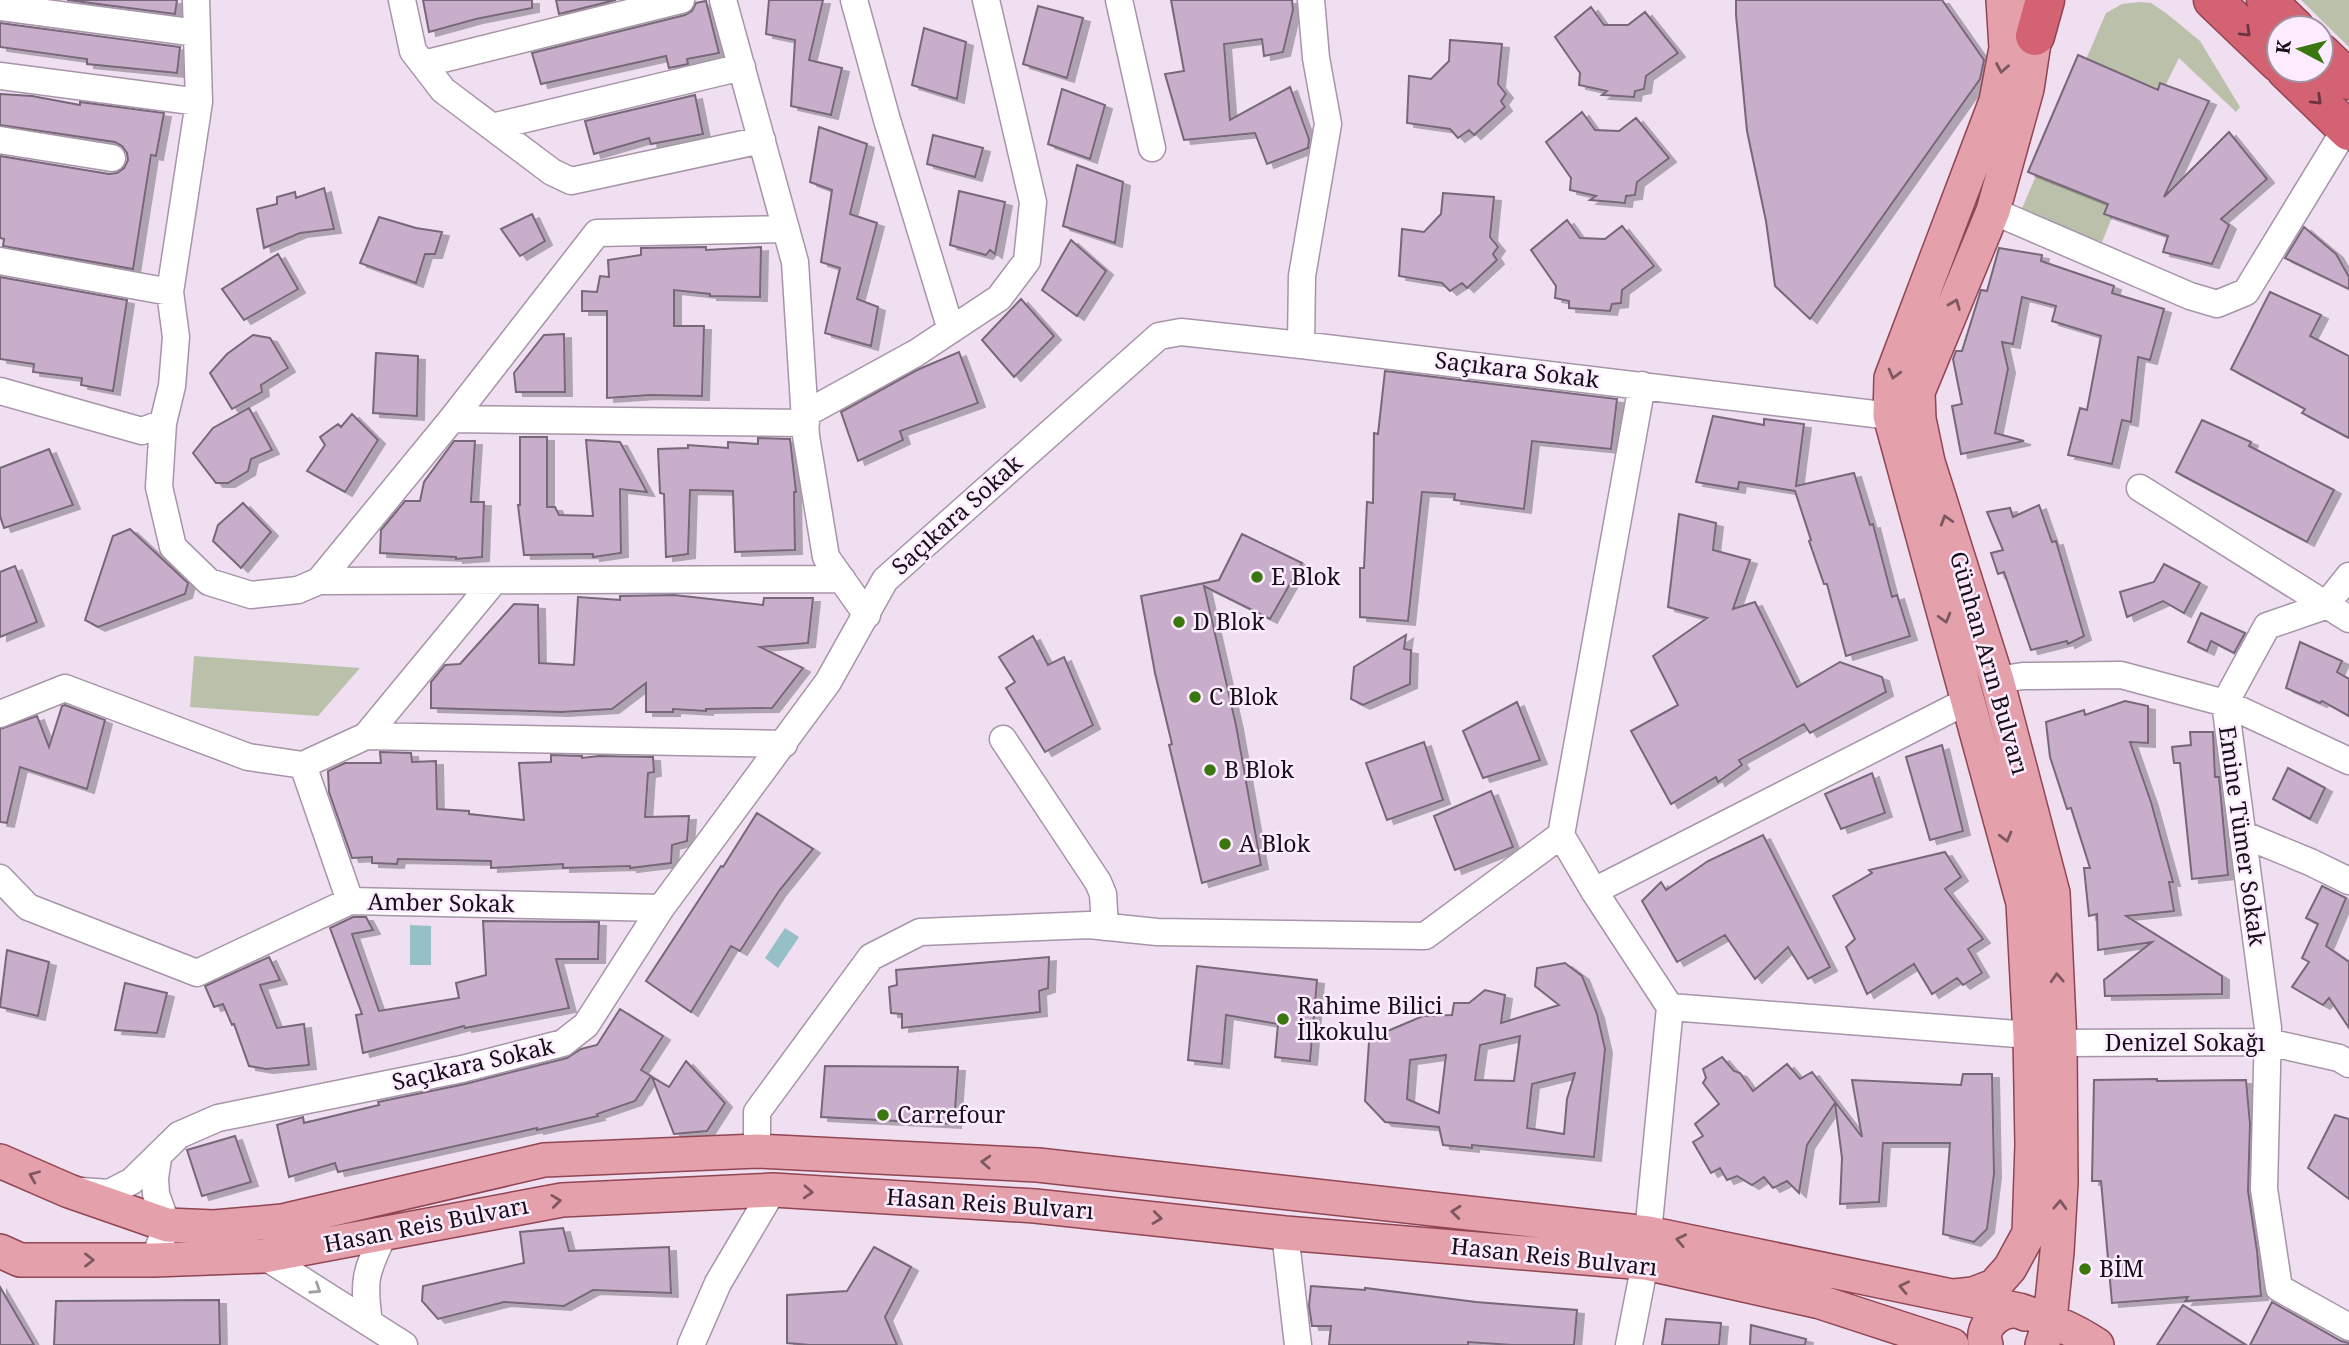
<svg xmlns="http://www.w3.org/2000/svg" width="2349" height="1345" viewBox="0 0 2349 1345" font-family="'Noto Serif',serif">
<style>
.green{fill:#bac0a9}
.water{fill:#95c0c8}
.building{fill:#c8aeca;stroke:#776779;stroke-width:2;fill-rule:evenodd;filter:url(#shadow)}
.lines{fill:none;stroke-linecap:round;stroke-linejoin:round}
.minor-casing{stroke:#a695a8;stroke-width:29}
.major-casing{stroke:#904552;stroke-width:36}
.highway-casing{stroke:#904552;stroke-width:41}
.minor{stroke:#fff;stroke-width:26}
.major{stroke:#e5a1ab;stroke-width:33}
.highway{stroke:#d36273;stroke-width:38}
.oneway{stroke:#6a3440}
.oneway2{stroke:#7d5860}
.oneway3{stroke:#a19fa2}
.poi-dot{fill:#3a770f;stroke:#fdebff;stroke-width:2.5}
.labels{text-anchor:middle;stroke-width:5;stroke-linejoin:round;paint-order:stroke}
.street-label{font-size:23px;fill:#150f16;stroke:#fdebff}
.poi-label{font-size:23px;fill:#150f16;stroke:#fdebff;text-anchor:start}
</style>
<defs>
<filter id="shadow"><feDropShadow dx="7" dy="4" stdDeviation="0" flood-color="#0004"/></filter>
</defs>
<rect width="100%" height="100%" fill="#f0def1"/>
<path class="green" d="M2301,0H2349V47Z
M2140,2L2151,3L2166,13L2200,41L2240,107L2236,112L2179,58L2168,80L2102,242L2020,213L2106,13L2122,4Z
M194,656L360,668L318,716L190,707Z"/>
<path class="water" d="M410,925L431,926V965H410Z
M785,928L799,937L778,968L765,958Z"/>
<path class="building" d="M67,0H177L175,14Z
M423,0H532V8L476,19L429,32Z
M556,0H616L559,14Z
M769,0H823L809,60L842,68L831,115L791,106L795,40L766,34Z
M1171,0H1292L1293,10L1283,52L1264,56L1262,39L1224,44L1230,120L1290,87L1309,139L1308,148L1267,164L1255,133L1184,140L1165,74L1184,71Z
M1736,0H1942L1984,60L1980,79L1810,319L1775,286L1766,221L1747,131L1736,15Z
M706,1L719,53L687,59L688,64L669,68L666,56L541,84L532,53L685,15L692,11L696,3Z
M1038,6L1083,18L1067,78L1023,64Z
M1591,7L1604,25H1628L1645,12L1678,53L1646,76L1644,89L1635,91L1634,97L1602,95L1607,91L1579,85L1580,73L1555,37Z
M0,23L180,47L177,73L87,64V59L0,47Z
M924,28L966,42L957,99L912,85Z
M1450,40L1502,44L1498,84L1506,94L1501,101L1505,107L1474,135L1469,130L1458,138L1450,129L1407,123L1409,76L1431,79L1449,61Z
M2078,55L2158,90L2160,83L2209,101L2164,197L2229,132L2267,179L2221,219L2229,225L2212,264L2163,252L2168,236L2104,214L2108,204L2028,172Z
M1062,89L1105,105L1090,159L1048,144Z
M0,94L32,96L80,105V102L164,113L156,156L151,155L133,269L3,246L4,239L0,238V156L109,174L117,173L124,168L128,160L127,153L122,146L115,142L0,125Z
M695,95L703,134L651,144L649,138L594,154L585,121Z
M1582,112L1595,130L1619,131L1636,118L1669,158L1637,182L1635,195L1626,196L1625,203L1590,200L1596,196L1570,190L1571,178L1546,142Z
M819,127L867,144L850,214L877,223L857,299L878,307L871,346L825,333L840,268L821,262L832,190L810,182Z
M933,135L983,148L975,177L927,164Z
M1077,165L1123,182L1115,243L1063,226Z
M324,188L334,229L300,233L264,248L257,209L277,204V197L295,192L296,198Z
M959,191L1005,202L995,254L990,250L986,255L950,245Z
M1443,193L1494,197L1490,237L1498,247L1493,254L1497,260L1467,288L1462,283L1450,291L1442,283L1399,276L1402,229L1424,232L1441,214Z
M532,214L545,241L520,256L501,229Z
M379,217L416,228L442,232L435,254H425L416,283L360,263Z
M1567,220L1580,238L1605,239L1622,226L1654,266L1622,290L1621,303L1612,304L1610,311L1569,308V301L1555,298L1556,286L1531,250Z
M2304,227L2336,254L2349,277V289L2285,258Z
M1071,240L1106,271L1077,316L1042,290Z
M706,247V250L761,247L760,297L710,296V294L674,290V326H704L702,396L650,395L607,398V311H582V291L597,292L600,276L609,277L608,260L641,255V248Z
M1999,248L2042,255L2041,261L2114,286L2112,293L2164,309L2150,360L2138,357L2131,422L2122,420L2112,464L2068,455L2080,408L2087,410L2101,336L2052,321L2056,306L2022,297L2013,344L2002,342L2008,369L1995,433L2024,441L1961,454L1952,406L1962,404L1953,359L1956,351H1962L1981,290L1987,291Z
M278,254L298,289L244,320L222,289Z
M0,277L127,300L113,391L81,385L82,378L33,372L34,364L0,359Z
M2270,292L2321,315L2310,336L2349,356V438L2302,413L2305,409L2231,369Z
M1021,299L1054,336L1014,377L982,340Z
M564,334L565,392H516L514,373L544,335Z
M253,335L270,338L288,368L261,385L262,392L232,409L210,373L227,354Z
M959,352L978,403L900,431L903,440L858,461L841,412L917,370Z
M376,353L418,356L417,416L373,413Z
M1385,371L1617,399L1611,449L1532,441L1524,509L1454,500L1455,494L1422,492L1408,621L1360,617V568H1364L1367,502L1373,503L1374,433L1378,434Z
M249,408L272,450L251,459L248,471L228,483H216L193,453L213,428Z
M352,414L378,440L345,492L307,471L325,445L320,437L338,424L341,427Z
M1713,416L1764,425V419L1804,424L1796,486L1854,473L1870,525L1873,524L1892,597L1897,595L1910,636L1846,656L1827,584H1824L1809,541L1811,540L1795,491L1739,482L1738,489L1696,482Z
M2202,420L2251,442L2249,446L2334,490L2307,542L2176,472Z
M520,437H547V507H555L559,515L593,516L586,440L620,442L647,492L620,489L621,553L593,557V554L524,555L518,505H520Z
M758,438L790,439L796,492H794L795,550L735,552L733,491L690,490L688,554L666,557L664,494L660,493L658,449L688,448V445L728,448V442L758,444Z
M454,441H475L471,502H484L482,557L456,559V557L380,553L381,530L405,501H420L424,482Z
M49,449L73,505L4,528L0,516V468Z
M243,503L271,532L241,568L213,541L218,525Z
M2039,505L2052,542L2056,541L2084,636L2068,644L2067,641L2031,650L2004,572L1998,574L1991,553L2003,550L1987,512L2010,508L2013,517Z
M1679,514L1716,523L1713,550L1750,560L1733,609L1755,602L1797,687L1840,662L1882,677L1886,692L1810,733L1804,724L1739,760L1742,765L1718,782L1716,777L1671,804L1631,731L1678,705L1653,656L1707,618L1668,607Z
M130,529L188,583L185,594L98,627L85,620L113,536Z
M1242,534L1302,563L1270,619L1204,586L1236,725L1261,865L1202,883L1169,745L1172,744L1155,673L1141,596L1219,580Z
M2164,564L2200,583L2184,613L2163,601L2127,617L2120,592L2154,582Z
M15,566L37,622L0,637V572Z
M674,595L763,605L764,598H813L808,643L760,647L803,668L772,708L706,709V711L673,709V712H646V683L612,709L561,712L431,708V682L445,665L460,664L514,604L538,605L539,663L574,665L578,597L620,600V596Z
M2201,613L2245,633L2234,653L2211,641L2207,651L2188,642Z
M1406,635L1404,649L1411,650L1410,684L1363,705L1351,699L1354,667Z
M1033,636L1048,665L1064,657L1093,725L1045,752L1006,688L1015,682L999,657Z
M2300,642L2342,661L2337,672L2349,679V716L2322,701L2320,703L2286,688Z
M2125,701L2148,706V743L2130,742L2151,802L2173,882H2169L2174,911L2126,916L2222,976V994L2105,996L2104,980L2152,942L2098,950L2097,914L2089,916L2084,868H2090L2071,808L2067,809L2050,757L2046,722L2084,710L2085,715Z
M1517,702L1540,760L1483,778L1463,731Z
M65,705L105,720L87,789L20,767L7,823L0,822V729L37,716L49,747L62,706Z
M2190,732H2213L2215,777H2219L2228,875L2192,879L2180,763H2174L2172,747L2191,745Z
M1424,742L1443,800L1387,820L1366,763Z
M1942,745L1963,831L1930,840L1906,757Z
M380,752L411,753L412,762L436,761L437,809L469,811V814L524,820L519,763L551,762V755L582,756V758L599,756L653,757L654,772L648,773L645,817L689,816L687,841L672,845L671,863L630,868V866L563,868V864L491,868V861L398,859L397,864L372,863V857L352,858L329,792L328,771L345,763H381Z
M2288,768L2325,788L2310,819L2273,799Z
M1872,773L1885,813L1841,829L1825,794Z
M1491,791L1513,847L1455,870L1434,816Z
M757,813L813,849L779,891L740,951L731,946L691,1012L646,981L721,866L723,867Z
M1763,835L1830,967L1808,979L1788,947L1755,979L1725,935L1677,962L1642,901L1661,882L1666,890L1708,861Z
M1945,852L1961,877L1945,889L1983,939L1968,949L1982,973L1963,985L1957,978L1932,994L1914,964L1867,994L1846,947L1855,939L1833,896L1872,873L1869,870Z
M2322,886L2346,898L2326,946L2349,962V1028L2329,998L2323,1005L2292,987L2309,962L2302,958L2318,924L2306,918Z
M353,917H366L373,930L352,934L379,1011L459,998L456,983L486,975L483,921L599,922L598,959H556L569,1008L465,1028L464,1026L363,1053L356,1015L362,1014L330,928Z
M7,950L49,962L38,1016L0,1007Z
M269,957L280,980L260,985L277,1028L304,1024L309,1065L266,1069L249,1066L234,1024L232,1025L223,1004L214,1007L205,986Z
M1049,957L1048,988L1039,991L1040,1012L902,1028V1014L891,1013L889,987L897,985L896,970Z
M1565,963L1582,976L1597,1014L1605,1049L1594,1157L1472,1145V1148L1443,1145L1439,1127L1385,1122L1365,1101L1369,1042L1390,1030L1423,1016L1452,1015L1454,1003H1469L1485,990L1505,995L1501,1023L1559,1005L1535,986L1537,968ZM1520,1036L1514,1081L1475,1080L1480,1045ZM1446,1055L1439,1113L1407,1099L1410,1060ZM1575,1073L1567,1099L1564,1134L1527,1128L1532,1084Z
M1197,966L1317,980L1310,1061L1275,1057L1278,1024L1226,1015L1222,1064L1188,1060Z
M125,983L167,993L157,1033L115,1030Z
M620,1009L663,1036L641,1070L651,1076L635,1101L597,1114L598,1116L537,1130V1128L338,1172L335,1163L289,1177L277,1125L303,1117L304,1123L379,1105L378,1102L465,1084L567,1058L581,1049L597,1045Z
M1722,1057L1734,1071L1740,1073L1753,1091L1787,1064L1800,1079L1812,1072L1862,1137L1852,1080L1961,1085L1963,1074H1992L1994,1174L1987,1229L1974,1242L1943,1234L1950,1143H1883L1879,1202L1840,1204L1842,1158L1835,1103L1807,1145L1799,1193L1787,1181L1773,1188L1764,1177L1752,1185L1737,1176L1727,1180L1720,1168L1711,1173L1693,1142L1703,1136L1695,1124L1719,1104L1703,1083L1706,1078L1703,1069Z
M686,1061L725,1103L707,1131L674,1134L652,1077L669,1087Z
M825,1066L958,1067L954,1124L821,1117Z
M2157,1079V1081L2246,1080L2250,1124L2248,1191L2257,1251L2261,1296L2185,1301L2188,1297L2112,1303L2101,1181H2092L2094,1080Z
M2335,1115L2349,1119V1199L2308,1168Z
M235,1136L251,1182L202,1196L187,1150Z
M563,1228L569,1251L669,1247L671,1293L593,1290L564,1306L504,1302L438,1319L422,1301L423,1286L524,1263L520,1232Z
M874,1247L911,1267L885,1317L897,1345H810L787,1343V1295L847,1291Z
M1311,1286L1365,1290V1288L1476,1302L1577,1310L1574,1345H1512L1468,1342V1345H1329L1331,1326H1312L1309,1306Z
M0,1287L34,1345H0Z
M219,1300L220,1345H54L56,1301Z
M2272,1302L2341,1341L2349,1343V1345H2250Z
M2183,1305L2246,1345H2157Z
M1666,1319L1721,1323L1719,1345H1662Z
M1751,1325L1806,1339L1805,1345H1750Z"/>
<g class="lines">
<g class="minor-casing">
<path id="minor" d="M402,0L413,51L443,90L552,172L571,181L762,140
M723,0L795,262L806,436L826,557L867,615
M854,0L887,120L951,330
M1119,0L1152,148
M0,7L197,33
M423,64L681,0
M0,76L199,102L196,0
M199,102L170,292L176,337L172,386L163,423L159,487L173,547L209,582L251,595L298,590L319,581
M492,127L742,67
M0,140L112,158
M1993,211L2190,296L2217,304L2246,292L2346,128
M786,229L597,233L452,419L806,423
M0,261L170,292
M1301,345L1302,276L1328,124L1316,58L1311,0
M1642,385L1561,835L1594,891L1670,1007L1648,1233
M0,391L142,431L163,423
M805,414L916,353L999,298L1027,261L1033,202L986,0
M452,419L319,581L842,579
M2140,488L2349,619
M2349,576L2325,606L2267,626L2225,703L2268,1028L2264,1189L2279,1288L2349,1327
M494,581L366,736L784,744
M1997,680L2023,676L2121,675L2225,703L2349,761
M0,714L65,688L248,757L303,765
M366,736L303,765L350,901L661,908
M1003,739L1098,882L1103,894L1105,927
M2242,834L2310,862L2349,881
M0,878L28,907L197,973L350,901
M1594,891L1969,700
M1670,1007L2030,1035
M2060,1043L2268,1042L2339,1058L2349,1064
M757,1151V1112L871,957L920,932L1089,925L1157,932L1425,936L1561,835
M81,1191L109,1193L132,1181L179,1135L218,1118L462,1069L563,1043L586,1025L661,908L828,682L885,580L1159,336L1181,332L1301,345L1907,418
M1285,1233L1298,1345
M264,1256L404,1345
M154,1260L167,1225L156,1194L155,1178L158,1158
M369,1323C363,1280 365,1273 384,1234
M691,1345L718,1283L773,1190
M1629,1345L1645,1263"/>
</g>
<g class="major-casing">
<path id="major" d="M2031,9L2035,36L2027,89L1993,211L1918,392L1919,419L1928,462L1997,680L2053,893L2060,1043L2061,1183L2057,1252L2050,1320L2042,1345
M0,1161L69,1191L167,1225L214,1227L282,1221L544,1160L757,1151L1038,1165L1648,1233L2019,1310C2047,1319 2072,1328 2097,1345
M0,1251L20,1260H154L264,1256L562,1200L773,1190L1035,1206L1285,1233L1645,1263L1820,1302L1952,1345
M1954,1296L1973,1294L1994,1286L2010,1268L2029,1233L2032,1145L2030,1035L2023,903L1890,416L1891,378L1996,101L2006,48L2003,0
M1986,1345C1978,1323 2006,1304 2025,1314"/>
</g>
<g class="highway-casing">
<path id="highway" d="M2213,0L2279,63
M2266,0L2295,28
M2035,36L2045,0
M2321,53L2349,80
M2286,70L2349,131"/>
</g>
<use href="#minor" class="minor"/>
<use href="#major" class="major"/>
<use href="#highway" class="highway"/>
</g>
<defs><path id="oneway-chevron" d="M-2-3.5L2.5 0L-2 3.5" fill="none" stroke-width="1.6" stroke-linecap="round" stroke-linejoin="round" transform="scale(1.75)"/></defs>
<g class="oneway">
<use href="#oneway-chevron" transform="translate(2246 32) rotate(44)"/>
<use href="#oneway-chevron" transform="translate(2317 100) rotate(44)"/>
</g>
<g class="oneway2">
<use href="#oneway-chevron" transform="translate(2002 68) rotate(100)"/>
<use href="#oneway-chevron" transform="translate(1955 304) rotate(-68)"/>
<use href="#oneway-chevron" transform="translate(1894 374) rotate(105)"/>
<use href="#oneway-chevron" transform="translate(1946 520) rotate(-107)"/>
<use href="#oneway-chevron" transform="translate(1945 618) rotate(74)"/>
<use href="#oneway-chevron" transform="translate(2006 837) rotate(75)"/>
<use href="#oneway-chevron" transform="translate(2057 978) rotate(-93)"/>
<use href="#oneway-chevron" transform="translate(986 1162) rotate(-177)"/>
<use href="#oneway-chevron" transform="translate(34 1176) rotate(-157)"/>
<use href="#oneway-chevron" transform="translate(808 1192) rotate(3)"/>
<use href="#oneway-chevron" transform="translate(556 1201) rotate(-7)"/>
<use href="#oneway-chevron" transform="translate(2060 1205) rotate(-87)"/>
<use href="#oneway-chevron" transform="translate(1456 1212) rotate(-174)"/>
<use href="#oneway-chevron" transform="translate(1157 1218) rotate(7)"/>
<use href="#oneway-chevron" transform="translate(1681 1240) rotate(-168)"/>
<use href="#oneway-chevron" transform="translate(89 1260)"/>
<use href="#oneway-chevron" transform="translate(1904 1287) rotate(-168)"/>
</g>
<use class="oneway3" href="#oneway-chevron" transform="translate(316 1289) rotate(33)"/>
<g class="poi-dot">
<circle cx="1257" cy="577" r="7"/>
<circle cx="1179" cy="622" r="7"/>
<circle cx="1195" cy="697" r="7"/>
<circle cx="1210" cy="770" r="7"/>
<circle cx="1225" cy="844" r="7"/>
<circle cx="1283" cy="1019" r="7"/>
<circle cx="883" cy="1115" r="7"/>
<circle cx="2085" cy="1269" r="7"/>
</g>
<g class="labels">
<g class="street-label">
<text transform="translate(1517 370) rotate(7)" y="8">Saçıkara Sokak</text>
<text transform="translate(957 515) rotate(-42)" y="8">Saçıkara Sokak</text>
<text transform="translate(1989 663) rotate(74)" y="8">Günhan Arın Bulvarı</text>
<text transform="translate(2242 836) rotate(82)" y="8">Emine Tümer Sokak</text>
<text transform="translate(441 903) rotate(1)" y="8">Amber Sokak</text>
<text x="2185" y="1051">Denizel Sokağı</text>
<text transform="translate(473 1064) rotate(-13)" y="8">Saçıkara Sokak</text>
<text transform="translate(990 1204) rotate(4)" y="8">Hasan Reis Bulvarı</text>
<text transform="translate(426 1225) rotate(-11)" y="8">Hasan Reis Bulvarı</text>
<text transform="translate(1554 1257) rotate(6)" y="8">Hasan Reis Bulvarı</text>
</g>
<g class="poi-label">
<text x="1271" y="585">E Blok</text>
<text x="1193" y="630">D Blok</text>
<text x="1209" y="705">C Blok</text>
<text x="1224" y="778">B Blok</text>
<text x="1239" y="852">A Blok</text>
<text x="1297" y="1014">Rahime Bilici<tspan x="1297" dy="26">İlkokulu</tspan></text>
<text x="897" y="1123">Carrefour</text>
<text x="2099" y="1277">BİM</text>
</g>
</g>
<g transform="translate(2300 49) rotate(277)"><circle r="33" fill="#fdebff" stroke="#a093a2" stroke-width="2"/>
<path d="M0-5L12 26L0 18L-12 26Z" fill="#3a770f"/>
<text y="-10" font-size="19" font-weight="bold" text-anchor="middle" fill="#150f16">K</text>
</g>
</svg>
